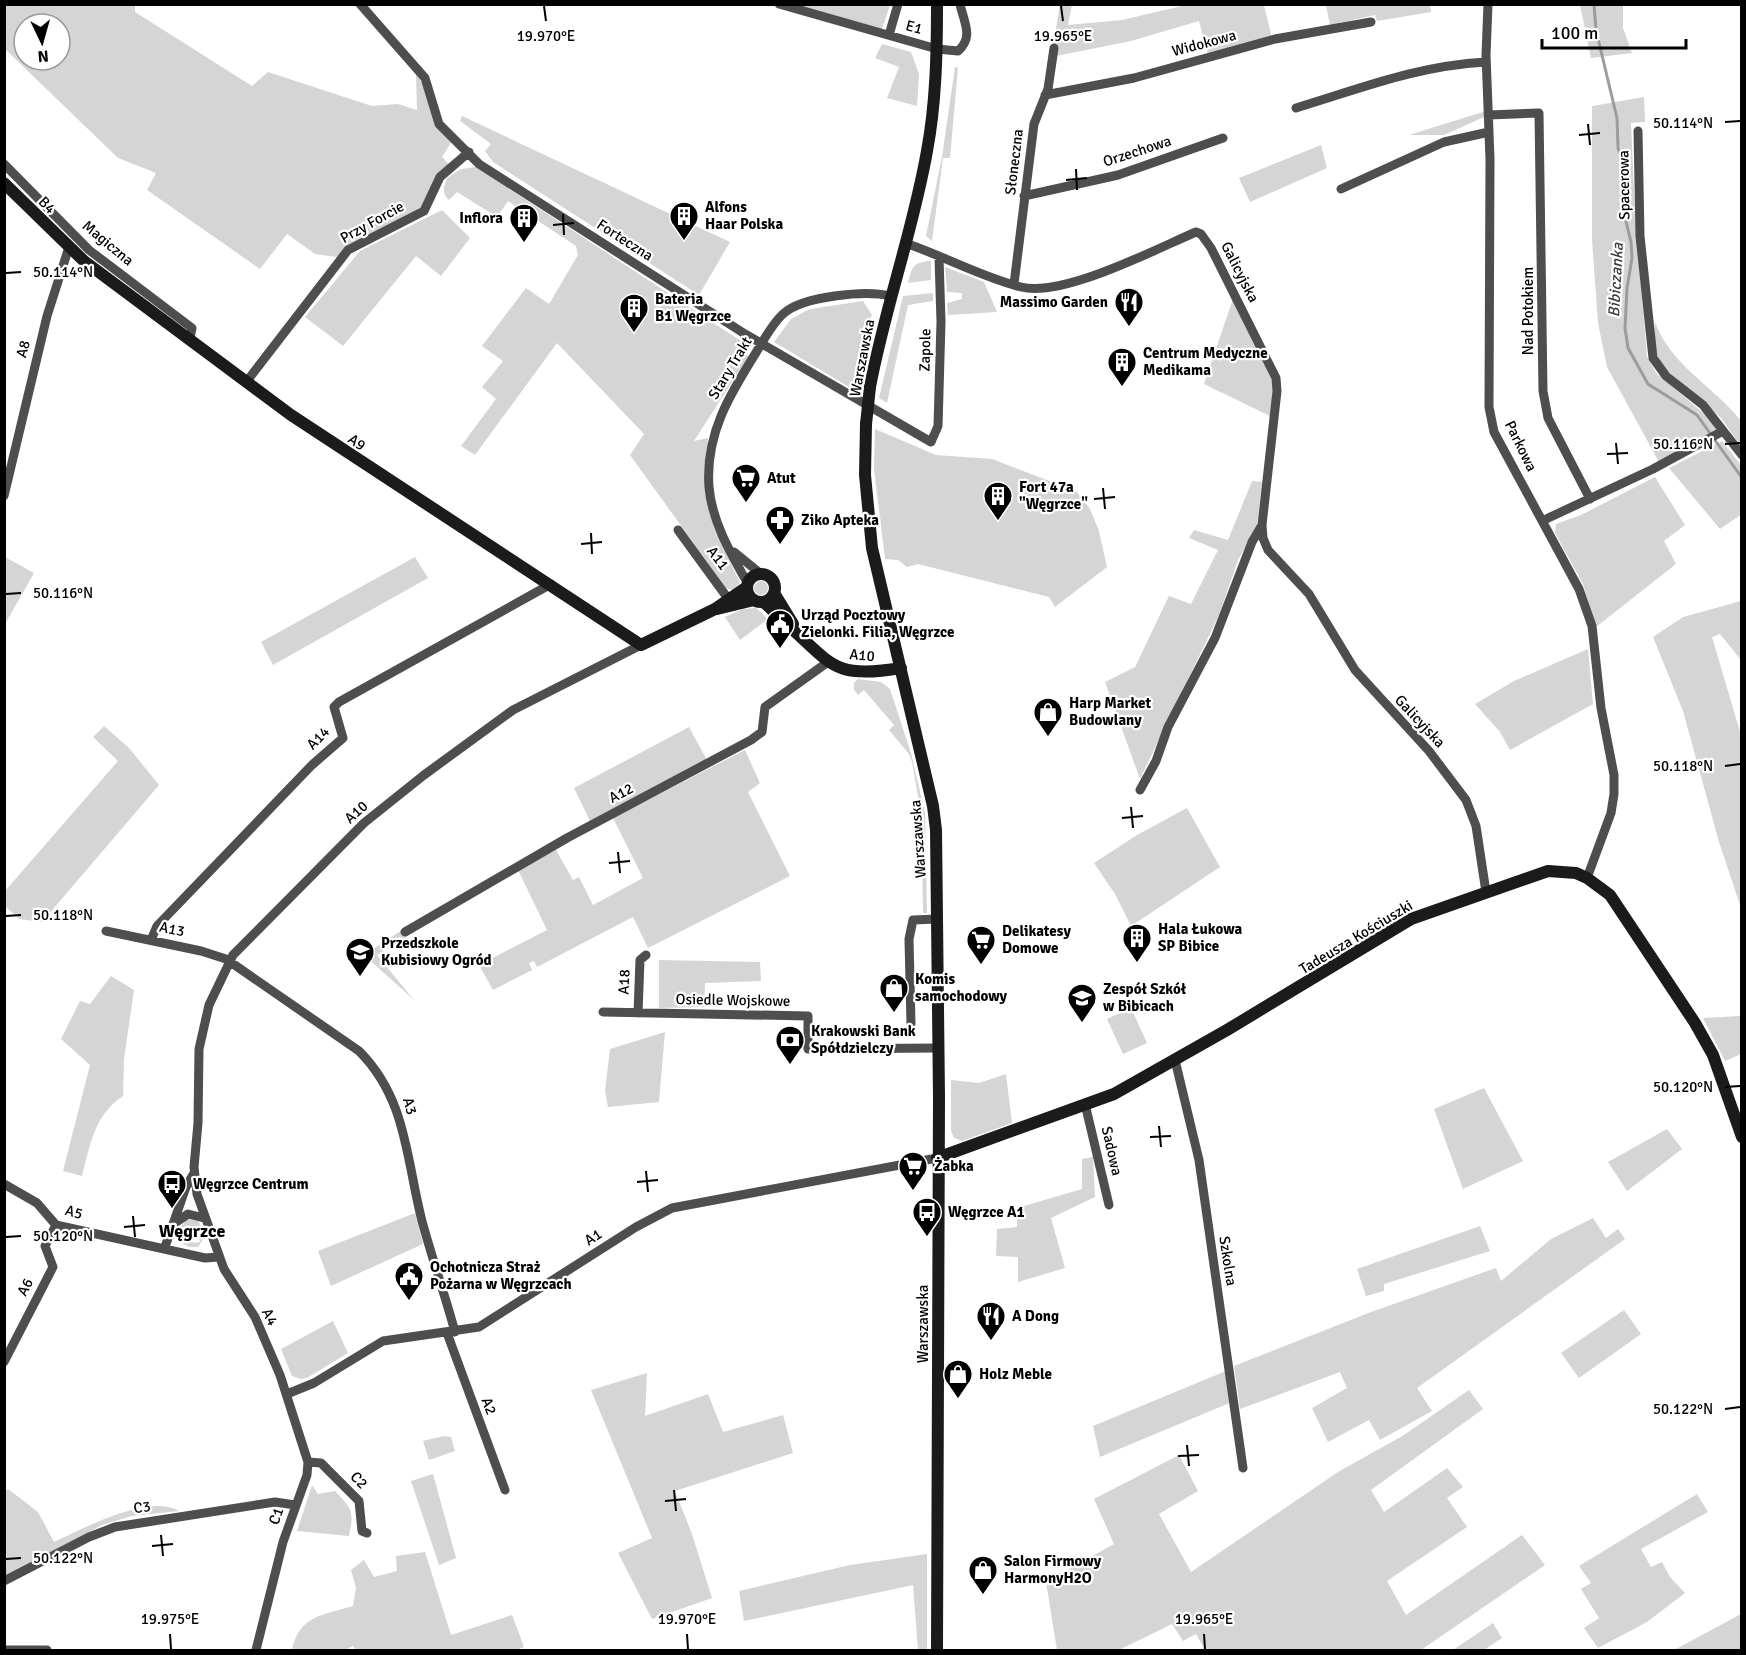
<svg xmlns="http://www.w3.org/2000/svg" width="1746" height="1655" viewBox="0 0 1746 1655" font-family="Signika,sans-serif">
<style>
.green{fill:#d5d5d5;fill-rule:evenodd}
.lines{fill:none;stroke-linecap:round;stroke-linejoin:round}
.stream{stroke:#9c9c9c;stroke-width:3}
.street{stroke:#4e4e4e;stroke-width:9}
.secondary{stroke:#1b1b1b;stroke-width:12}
.secondary-bridge{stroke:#1b1b1b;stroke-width:12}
.ticks{fill:none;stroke:#000;stroke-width:2}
.labels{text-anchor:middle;stroke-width:4.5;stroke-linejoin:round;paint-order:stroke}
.street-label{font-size:15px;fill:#000;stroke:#fff}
.poi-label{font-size:15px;font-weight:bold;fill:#000;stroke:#fff;text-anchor:start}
.water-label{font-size:16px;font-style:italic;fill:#3d3d3d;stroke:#fff}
.quarter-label{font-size:18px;font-weight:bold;fill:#000;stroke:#fff}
.ticks-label{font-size:15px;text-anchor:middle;fill:#000;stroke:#fff;stroke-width:4.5;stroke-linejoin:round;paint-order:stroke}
</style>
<rect width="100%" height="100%" fill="#fff"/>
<path class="green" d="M888,4L890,5L882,29L793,5Z
M4,5H135V12L252,86L268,72L372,106L398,104L417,110L416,74C435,99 424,118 452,141L442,157L449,164L423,206L337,257L315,254L287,234L260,269L147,190L156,173L118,158L5,49ZM24,24H60V60H24Z
M1060,5H1072L1068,25L1122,20L1186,5H1264L1272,38L1208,55L1199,21L1131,41L1051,57Z
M1326,5H1430L1431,12L1377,21L1375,15L1330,25Z
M1580,5H1623V28L1632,53L1591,58Z
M882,44L911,52L919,74L917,106L887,98L899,67L875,58Z
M955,67L958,68L950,158H943L932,241L926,236L942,157Z
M1644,97L1645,122L1631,123L1635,213L1647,356L1656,373L1714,422L1716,430L1659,462L1607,367L1598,323L1592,240V106Z
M1486,111L1484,117L1444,135H1409Z
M462,116L730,242L699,295L493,162L485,151L491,144L460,121Z
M1321,145L1327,168L1250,202L1239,178Z
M476,167L744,343L748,357L694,441L708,438C700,506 713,524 740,583L733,590L726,588L630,455L644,434L557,343L475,455L461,446L496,399L482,387L503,361L482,346L526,288L549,304L578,255L576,246L508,201L497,217L457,192L449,200C441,194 444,186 447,178L461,169Z
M442,210L470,238L441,276L416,256L343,346L305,317L360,251Z
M931,261V280L908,283C912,266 914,262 931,261Z
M945,267L984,282L997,312L948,315L947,303L962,299V293L947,292Z
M933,293V301L908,305L887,403L879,398L903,296Z
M1233,299L1273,379L1272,417L1204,384Z
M863,301L872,315C859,338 869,367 854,390L774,342L791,319L810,309Z
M1655,322C1671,366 1714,386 1741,421V446L1721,418L1659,363L1654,348Z
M875,429L936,455L992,459L1076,491L1090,509L1099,531L1107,567L1055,607L1049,597L918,564L907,567L898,560L885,559L874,469Z
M1722,441L1741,465L1742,514L1720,529L1669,468Z
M1655,477L1685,525L1664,541L1676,564L1596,627L1583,584L1555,533L1556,524L1581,515Z
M1252,481L1262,482L1257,526L1238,560L1219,615L1140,779L1105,682L1135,667L1169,596L1191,604L1218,550L1189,538L1194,530L1228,540Z
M5,557L34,573L5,624Z
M415,557L428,578L273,665L261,642Z
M754 588a7 7 0 1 1 14 0a7 7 0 1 1-14 0Z
M1741,601V660L1720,634L1712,637L1741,735V908L1719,842L1683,711L1653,637L1683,617Z
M756,608L768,619L740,640L725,617L743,609Z
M1588,649L1593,704L1510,750L1500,732L1475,704L1514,681Z
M858,679L881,682L890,689L911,753L925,813L927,913H923L922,845L925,835L912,762L909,754L889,730L894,725L864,690L858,695L854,690V683Z
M104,726L129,748L159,785L42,922L19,919L5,906V891L118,761L93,737Z
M689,727L708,762L590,821L574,788Z
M745,750L760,783L748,792L790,876L648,948L633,917L537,967L534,961L529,963L532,970L493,990L479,965L547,930L518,870L556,850L573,880L579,877L593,905L643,878L613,818Z
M1187,808L1220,867L1131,926L1115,894L1094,863L1137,835Z
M402,930L406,937L377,955L414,1000L364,955Z
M659,960L760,962L761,981L705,983L704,1007L659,1008Z
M111,976L134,990L124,1059L123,1096C95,1114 90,1145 82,1176L63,1171L90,1065L61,1039L80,1001L90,1004Z
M1131,1008L1147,1043L1123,1054L1107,1019Z
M1741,1016V1054L1725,1061L1703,1018Z
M665,1032L659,1102L608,1107L605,1091L610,1049Z
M1006,1074L1012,1123L962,1141L954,1138L951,1131V1080L979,1083Z
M1484,1088L1523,1161L1463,1189L1434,1109Z
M1667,1129L1682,1149L1627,1191L1608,1162Z
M1093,1157L1095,1197L1051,1218L1065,1268L1018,1282V1257L996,1256L997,1229L1017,1227V1208L1082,1189V1159Z
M415,1213L423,1244L331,1286L318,1251Z
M1593,1218L1606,1238L1618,1229L1625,1239L1417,1388L1432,1411L1380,1440L1369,1420L1328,1442L1312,1408L1347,1388L1340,1372L1240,1409L1234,1366L1371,1312L1496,1268L1501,1281L1551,1239Z
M187,1219L198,1221L205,1232L178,1230Z
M1480,1226L1490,1251L1384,1284V1291L1366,1296L1357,1269Z
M177,1234L190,1235L193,1243L200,1242L198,1236H205L198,1247H189L178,1240Z
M1624,1310L1641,1334L1579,1378L1561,1353Z
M333,1321L348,1353L307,1378L301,1379L292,1376L281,1349Z
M1226,1371L1232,1402L1100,1457L1093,1426Z
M647,1373L645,1416L708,1394L723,1432L783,1415L793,1453L675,1491L692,1534L712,1598L652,1619L618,1553L652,1538L591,1390Z
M1469,1390L1483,1409L1371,1490L1384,1512L1447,1468L1463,1487L1447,1498L1467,1527L1387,1581L1406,1615L1522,1535L1545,1565L1421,1650H1205L1196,1634L1183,1641L1172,1624L1119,1650H1057L1046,1582L1114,1544L1094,1499L1179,1455L1198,1491L1159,1514L1191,1572L1338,1472L1404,1435Z
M444,1436L451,1437L455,1451L429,1460L423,1441Z
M433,1474L456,1558L439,1565L411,1481Z
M312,1485L318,1494L335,1491C353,1510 354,1511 349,1536L297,1531Z
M8,1489L38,1512L54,1542C82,1529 149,1493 179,1511L132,1516L102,1525L5,1578L4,1492Z
M1697,1494L1708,1512L1641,1549L1651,1567L1662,1562L1670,1577L1685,1593L1647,1622L1598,1648L1584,1628L1599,1618L1581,1589L1591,1583L1579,1566Z
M425,1552L451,1635L512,1615L524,1647L516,1650H356L353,1646L345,1650H292C299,1615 324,1615 353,1606L356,1588L351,1570L364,1560L374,1577L397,1571L396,1556Z
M927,1554V1650H918L913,1585L744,1621L739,1591L850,1565Z
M1741,1614V1650H1674Z
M1493,1623L1502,1638L1484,1650H1453Z"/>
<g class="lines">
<path class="stream" d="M1594,4L1596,30L1617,118L1618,148L1622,160V205L1631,242L1632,258L1627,288L1625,328L1628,348L1648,384L1697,415L1742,478"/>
<path class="street" d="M360,4L425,78L439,124L479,164L745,334L931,442L938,426L941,322L939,257
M779,4L937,49L958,51C974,37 964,23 960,4
M1488,4L1486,55L1490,159L1489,407L1494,432L1579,589L1592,626L1601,708L1614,775V794L1611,813L1587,878
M889,35L898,4
M1045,95L1134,78L1275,39L1371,22
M1296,108C1362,88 1416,66 1486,62
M1489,115L1539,113L1543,391L1548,418L1590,499
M1638,131L1640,236L1653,358L1666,376L1703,405L1742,455
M4,164L89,250L192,328L190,338
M1341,189L1444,142L1489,132
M1024,196L1118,175L1223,138
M905,243C944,256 981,277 1021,287C1062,298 1156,249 1196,232L1201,234L1211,248L1276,378L1277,391L1262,525L1263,538L1268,550L1309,594L1355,670L1429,751L1466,800L1476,826L1486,892
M1014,284L1034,124L1048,89L1054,48
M247,381L348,250L424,211L440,177L469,152
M4,496L47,316L69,247
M1544,520L1653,469L1723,431
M678,530L732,604
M734,552L761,574
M748,584C731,554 712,522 709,487C705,434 730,394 757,351C764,339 773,323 783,314C802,296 866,290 890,296
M1140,790L1156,761L1168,727L1215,638L1252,542L1262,525
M106,931L201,951L226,959L359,1051C407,1099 406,1159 422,1221C432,1258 445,1295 455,1332
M405,932L567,838L751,740L762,732L765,707L828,662
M151,940L157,926L312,765L343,738L334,707L339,702L551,584
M603,1012L808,1016V1049L938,1048
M638,1013L640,960L646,955
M911,1024L909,939L913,920L937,919
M1175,1060L1199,1160L1243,1468
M1085,1104L1109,1205
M4,1184L37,1203L56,1225L205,1258L219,1257
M175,1223L188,1214L204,1218
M165,1247L186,1187L194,1173
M447,1333L505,1490
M4,1362L53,1267L45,1246L56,1225
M287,1394L314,1383L383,1341L479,1327L636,1227L672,1208L937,1158
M308,1462L321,1463L359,1501L362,1531L367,1533
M4,1581L89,1537L115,1527L275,1502L295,1505
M4,1650H47
M256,1650L283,1542L307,1475L308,1462L280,1375L255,1317L224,1269L197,1194L194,1167L198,1123L199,1049L209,1005L233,955L364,823L424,775L513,710L641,645"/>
<path class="secondary" d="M4,183L84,261L291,415L641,645L715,609L747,587
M870,387C885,307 913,231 927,151C936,103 937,53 937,4
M866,424L865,475L872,548L933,806L936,830L939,1097L937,1650
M747 588a14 14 0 1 1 28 0a14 14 0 1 1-28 0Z
M774,593L793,624
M763,602C771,607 776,615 783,621C832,663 831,680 901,668
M717,609L754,600
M937,1158L1114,1094L1227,1030L1411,919L1548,871L1576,873L1587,878L1610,895L1695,1023L1713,1055L1742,1137"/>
<path class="secondary-bridge" d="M866,424L870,387"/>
</g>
<path class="ticks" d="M544,6L546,21M1061,6L1063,21M1725,122L1740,121M1588,124L1590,145M1579,135L1600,133M1076,169L1077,190M1066,180L1087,178M563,214L564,235M553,225L574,223M6,273L21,272M1616,443L1618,464M1725,444L1740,443M1607,454L1628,453M1103,488L1105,509M1094,499L1115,497M591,533L592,554M581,544L602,542M6,594L21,593M1725,766L1740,764M1131,807L1133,828M1122,818L1143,816M618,852L620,873M609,863L630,861M6,916L21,915M1725,1087L1740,1086M1159,1126L1161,1147M1150,1137L1171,1136M646,1171L648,1192M637,1182L658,1180M133,1216L135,1237M124,1227L145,1225M6,1237L21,1236M1725,1409L1740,1407M1187,1445L1189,1466M1178,1456L1199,1455M674,1490L676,1511M665,1501L686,1499M161,1535L163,1556M152,1546L173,1544M6,1559L21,1558M170,1634L171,1649M687,1634L688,1649M1204,1634L1205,1649"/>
<defs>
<g id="building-pin" transform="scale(1.5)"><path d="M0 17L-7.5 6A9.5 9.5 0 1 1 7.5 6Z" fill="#000" stroke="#fff"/><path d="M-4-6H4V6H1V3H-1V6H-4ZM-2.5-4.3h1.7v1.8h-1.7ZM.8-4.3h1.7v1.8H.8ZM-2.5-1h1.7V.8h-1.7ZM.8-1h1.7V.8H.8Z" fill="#fff"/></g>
<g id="restaurant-pin" transform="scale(1.5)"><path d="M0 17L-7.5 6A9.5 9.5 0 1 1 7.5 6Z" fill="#000" stroke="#fff"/><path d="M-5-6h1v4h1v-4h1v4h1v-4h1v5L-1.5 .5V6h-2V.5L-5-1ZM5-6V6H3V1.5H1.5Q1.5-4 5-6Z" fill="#fff"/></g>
<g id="supermarket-pin" transform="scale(1.5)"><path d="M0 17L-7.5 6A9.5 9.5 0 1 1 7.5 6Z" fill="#000" stroke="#fff"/><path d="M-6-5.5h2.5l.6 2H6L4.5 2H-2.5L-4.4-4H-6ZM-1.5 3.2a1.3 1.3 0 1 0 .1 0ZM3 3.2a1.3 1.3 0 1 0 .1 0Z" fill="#fff"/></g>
<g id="pharmacy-pin" transform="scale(1.5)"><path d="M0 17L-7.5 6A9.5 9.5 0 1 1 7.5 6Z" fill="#000" stroke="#fff"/><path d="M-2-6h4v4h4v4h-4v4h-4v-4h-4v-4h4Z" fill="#fff"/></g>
<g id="civic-pin" transform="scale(1.5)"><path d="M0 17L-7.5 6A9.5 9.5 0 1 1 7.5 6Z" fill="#000" stroke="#fff"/><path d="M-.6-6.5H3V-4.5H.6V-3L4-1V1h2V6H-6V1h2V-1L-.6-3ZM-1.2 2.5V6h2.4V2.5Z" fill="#fff"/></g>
<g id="shop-pin" transform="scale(1.5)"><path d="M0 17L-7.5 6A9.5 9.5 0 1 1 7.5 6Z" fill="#000" stroke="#fff"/><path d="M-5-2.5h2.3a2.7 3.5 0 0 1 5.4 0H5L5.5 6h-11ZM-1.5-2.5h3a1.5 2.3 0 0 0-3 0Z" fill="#fff"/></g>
<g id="school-pin" transform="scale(1.5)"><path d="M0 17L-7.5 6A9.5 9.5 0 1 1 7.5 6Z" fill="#000" stroke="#fff"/><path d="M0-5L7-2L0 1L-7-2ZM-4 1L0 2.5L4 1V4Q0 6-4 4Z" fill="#fff"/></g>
<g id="bank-pin" transform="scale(1.5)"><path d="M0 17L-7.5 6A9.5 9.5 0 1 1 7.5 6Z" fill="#000" stroke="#fff"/><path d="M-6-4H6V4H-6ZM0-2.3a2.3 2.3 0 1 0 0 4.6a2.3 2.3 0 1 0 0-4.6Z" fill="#fff"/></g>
<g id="bus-pin" transform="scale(1.5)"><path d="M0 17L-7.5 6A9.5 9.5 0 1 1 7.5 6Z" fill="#000" stroke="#fff"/><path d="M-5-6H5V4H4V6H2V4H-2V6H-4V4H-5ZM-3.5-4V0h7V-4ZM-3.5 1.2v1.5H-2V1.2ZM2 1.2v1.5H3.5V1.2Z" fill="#fff"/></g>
</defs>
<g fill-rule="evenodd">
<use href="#building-pin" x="684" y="216"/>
<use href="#building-pin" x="524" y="218"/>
<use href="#restaurant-pin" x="1129" y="302"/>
<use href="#building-pin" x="634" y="308"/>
<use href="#building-pin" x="1122" y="362"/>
<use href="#supermarket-pin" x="746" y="478"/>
<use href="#building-pin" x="998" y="496"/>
<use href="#pharmacy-pin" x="780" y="520"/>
<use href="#civic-pin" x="780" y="624"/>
<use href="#shop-pin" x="1048" y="712"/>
<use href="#building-pin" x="1137" y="938"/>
<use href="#supermarket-pin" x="981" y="940"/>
<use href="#school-pin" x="360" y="952"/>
<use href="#shop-pin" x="894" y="988"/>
<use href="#school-pin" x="1082" y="998"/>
<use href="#bank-pin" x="790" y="1040"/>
<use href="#supermarket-pin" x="913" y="1166"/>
<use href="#bus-pin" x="172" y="1184"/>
<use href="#bus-pin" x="927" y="1212"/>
<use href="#civic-pin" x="409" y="1276"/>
<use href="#restaurant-pin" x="991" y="1316"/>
<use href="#shop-pin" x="958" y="1374"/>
<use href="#shop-pin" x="983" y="1570"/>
</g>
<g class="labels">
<g class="street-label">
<text transform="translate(914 27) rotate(15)" y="5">E1</text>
<text transform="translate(1204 43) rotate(-15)" y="5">Widokowa</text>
<text transform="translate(1137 151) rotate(-18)" y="5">Orzechowa</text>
<text transform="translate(1014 162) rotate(-83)" y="5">Słoneczna</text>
<text transform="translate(1624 185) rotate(-91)" y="5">Spacerowa</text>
<text transform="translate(47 205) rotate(45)" y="5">B4</text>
<text transform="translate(372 222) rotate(-29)" y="5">Przy Forcie</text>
<text transform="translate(625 240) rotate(33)" y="5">Forteczna</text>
<text transform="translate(108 243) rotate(40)" y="5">Magiczna</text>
<text transform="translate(1240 272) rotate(63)" y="5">Galicyjska</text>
<text transform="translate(1528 311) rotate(-90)" y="5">Nad Potokiem</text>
<text transform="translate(23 349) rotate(-76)" y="5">A8</text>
<text transform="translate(925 350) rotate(-89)" y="5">Zapole</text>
<text transform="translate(862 358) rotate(-79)" y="5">Warszawska</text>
<text transform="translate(730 368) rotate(-59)" y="5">Stary Trakt</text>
<text transform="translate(357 442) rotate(35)" y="5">A9</text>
<text transform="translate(1521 446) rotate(64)" y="5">Parkowa</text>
<text transform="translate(718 558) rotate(53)" y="5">A11</text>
<text transform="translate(862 655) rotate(5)" y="5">A10</text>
<text transform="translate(1420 721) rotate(47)" y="5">Galicyjska</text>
<text transform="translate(318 738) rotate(-46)" y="5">A14</text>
<text transform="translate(621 793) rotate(-27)" y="5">A12</text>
<text transform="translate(356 812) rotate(-42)" y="5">A10</text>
<text transform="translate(918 839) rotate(-94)" y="5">Warszawska</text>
<text transform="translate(172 929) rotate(12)" y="5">A13</text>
<text transform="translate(1356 937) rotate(-31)" y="5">Tadeusza Kościuszki</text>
<text transform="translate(624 982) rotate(-88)" y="5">A18</text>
<text transform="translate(733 1000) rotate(1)" y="5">Osiedle Wojskowe</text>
<text transform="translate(410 1106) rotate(73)" y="5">A3</text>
<text transform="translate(1112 1151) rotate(77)" y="5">Sadowa</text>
<text transform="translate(74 1212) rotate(15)" y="5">A5</text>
<text transform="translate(593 1237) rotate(-33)" y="5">A1</text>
<text transform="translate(1228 1261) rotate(81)" y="5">Szkolna</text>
<text transform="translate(25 1287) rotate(-63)" y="5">A6</text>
<text transform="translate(270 1317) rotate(63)" y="5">A4</text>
<text transform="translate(923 1324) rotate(-90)" y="5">Warszawska</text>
<text transform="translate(489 1406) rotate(69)" y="5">A2</text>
<text transform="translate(359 1480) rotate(47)" y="5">C2</text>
<text transform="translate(142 1507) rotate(-8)" y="5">C3</text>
<text transform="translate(276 1516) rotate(-71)" y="5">C1</text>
</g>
<g class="poi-label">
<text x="705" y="212">Alfons<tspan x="705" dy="17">Haar Polska</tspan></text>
<text x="503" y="223" text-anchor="end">Inflora</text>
<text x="655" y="304">Bateria<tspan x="655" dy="17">B1 Węgrzce</tspan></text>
<text x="1108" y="307" text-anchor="end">Massimo Garden</text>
<text x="1143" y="358">Centrum Medyczne<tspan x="1143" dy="17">Medikama</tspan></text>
<text x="767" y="483">Atut</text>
<text x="1019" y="492">Fort 47a<tspan x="1019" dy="17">"Węgrzce"</tspan></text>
<text x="801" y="525">Ziko Apteka</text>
<text x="801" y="620">Urząd Pocztowy<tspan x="801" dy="17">Zielonki. Filia, Węgrzce</tspan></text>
<text x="1069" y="708">Harp Market<tspan x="1069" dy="17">Budowlany</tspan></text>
<text x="1158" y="934">Hala Łukowa<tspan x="1158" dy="17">SP Bibice</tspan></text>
<text x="1002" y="936">Delikatesy<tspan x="1002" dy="17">Domowe</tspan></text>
<text x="381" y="948">Przedszkole<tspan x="381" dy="17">Kubisiowy Ogród</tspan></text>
<text x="915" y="984">Komis<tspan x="915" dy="17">samochodowy</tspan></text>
<text x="1103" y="994">Zespół Szkół<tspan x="1103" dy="17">w Bibicach</tspan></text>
<text x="811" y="1036">Krakowski Bank<tspan x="811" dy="17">Spółdzielczy</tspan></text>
<text x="934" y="1171">Żabka</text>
<text x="193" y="1189">Węgrzce Centrum</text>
<text x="948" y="1217">Węgrzce A1</text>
<text x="430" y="1272">Ochotnicza Straż<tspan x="430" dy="17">Pożarna w Węgrzcach</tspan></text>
<text x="1012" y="1321">A Dong</text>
<text x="979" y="1379">Holz Meble</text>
<text x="1004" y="1566">Salon Firmowy<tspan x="1004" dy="17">HarmonyH2O</tspan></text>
</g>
<g class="water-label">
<text transform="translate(1615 280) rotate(-87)" y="6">Bibiczanka</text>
</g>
<g class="quarter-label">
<text x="192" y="1237">Węgrzce</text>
</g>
</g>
<g class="ticks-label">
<text x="546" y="41">19.970°E</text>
<text x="1063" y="41">19.965°E</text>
<text x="1683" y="128">50.114°N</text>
<text x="63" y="277">50.114°N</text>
<text x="1683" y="449">50.116°N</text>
<text x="63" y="598">50.116°N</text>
<text x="1683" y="771">50.118°N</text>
<text x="63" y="920">50.118°N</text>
<text x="1683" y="1092">50.120°N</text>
<text x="63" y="1241">50.120°N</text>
<text x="1683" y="1414">50.122°N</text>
<text x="63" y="1563">50.122°N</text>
<text x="170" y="1624">19.975°E</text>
<text x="687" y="1624">19.970°E</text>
<text x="1204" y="1624">19.965°E</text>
</g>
<rect width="1746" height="1655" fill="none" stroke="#000000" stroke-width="12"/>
<g transform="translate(42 42) rotate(175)"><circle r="28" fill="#ffffff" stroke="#999999" stroke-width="1.5"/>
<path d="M0-4.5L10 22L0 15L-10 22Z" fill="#000000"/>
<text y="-9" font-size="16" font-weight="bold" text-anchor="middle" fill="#000000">N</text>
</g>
<path d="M1542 39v9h144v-9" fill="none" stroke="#000000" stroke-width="3"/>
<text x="1551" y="39" font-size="18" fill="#000000" stroke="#ffffff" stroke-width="4.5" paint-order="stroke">100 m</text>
</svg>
